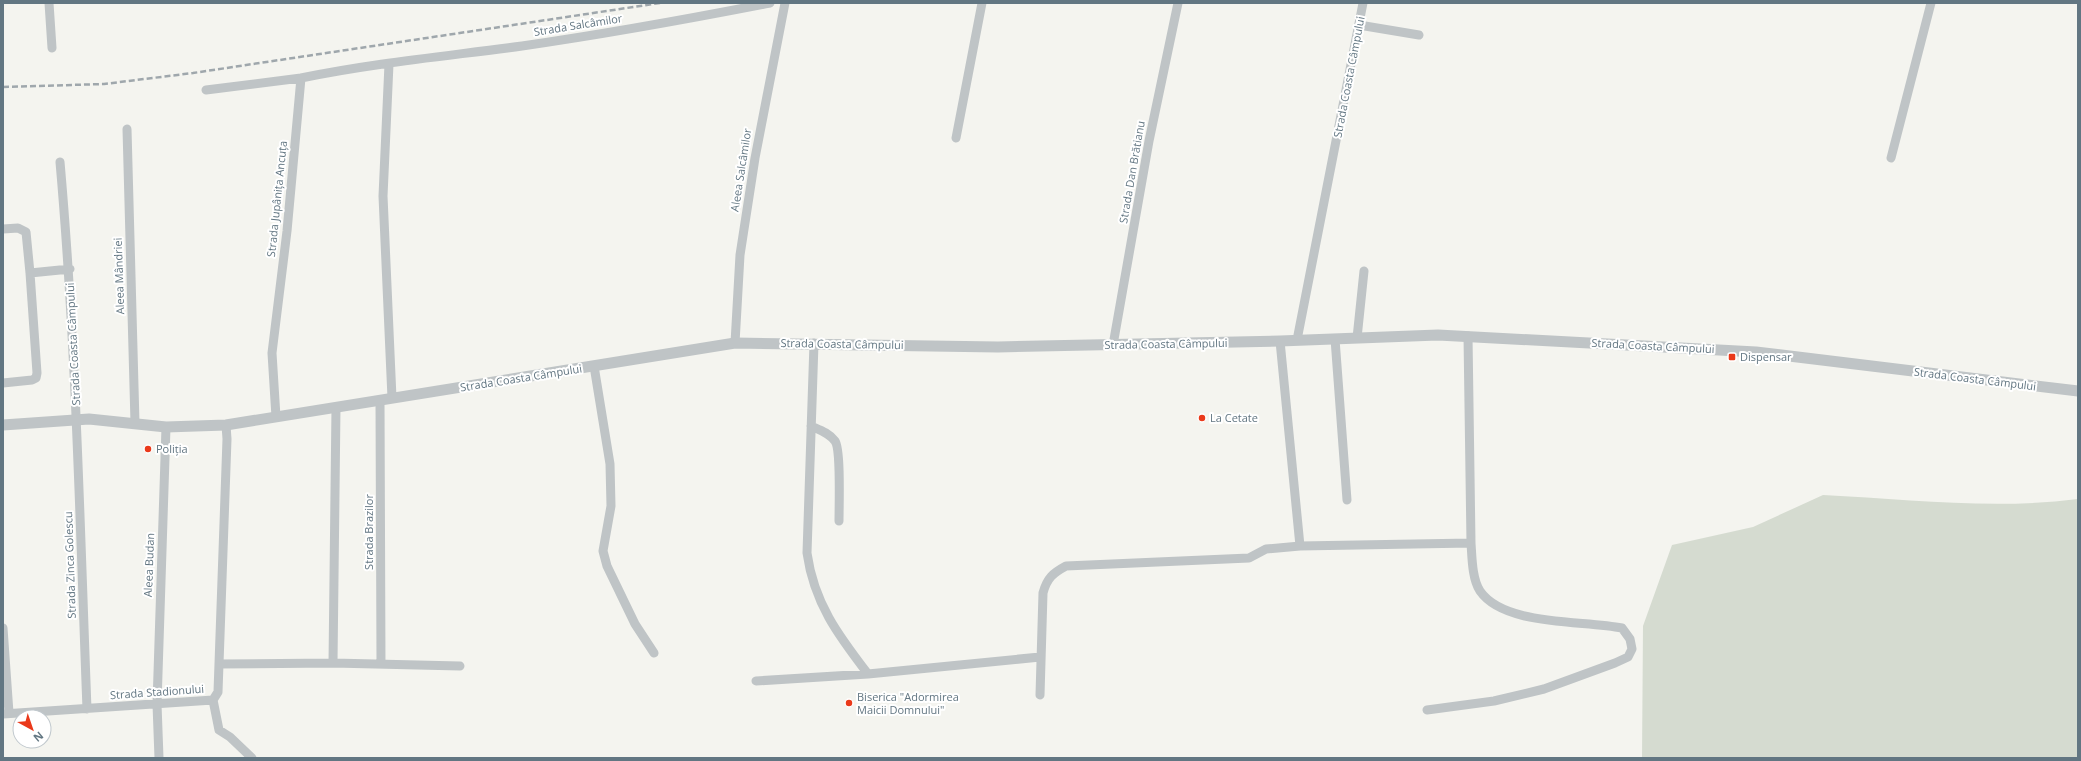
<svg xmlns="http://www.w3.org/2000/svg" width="2081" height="761" viewBox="0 0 2081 761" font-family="'Open Sans',sans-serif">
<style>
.green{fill:#d5dbd0}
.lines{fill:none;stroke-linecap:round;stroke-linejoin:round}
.minor{stroke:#bfc4c6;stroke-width:9}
.tertiary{stroke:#bfc4c6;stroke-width:11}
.rail{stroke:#9fa7ac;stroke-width:2.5;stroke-dasharray:6 3;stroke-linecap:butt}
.poi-dot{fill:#ea391a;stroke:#fff;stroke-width:1.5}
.labels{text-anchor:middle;stroke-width:4;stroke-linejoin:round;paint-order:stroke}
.street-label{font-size:11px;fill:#627682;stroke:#fff}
.poi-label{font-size:11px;fill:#627682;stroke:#fff;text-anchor:start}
</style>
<rect width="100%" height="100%" fill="#f4f4ef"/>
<path class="green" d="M1823,495C1908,499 1993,510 2078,499V758H1642L1643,626L1672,545L1753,527Z"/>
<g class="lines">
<path class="minor" d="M49,3L52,48
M1359,25L1419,35
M389,64L383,196L392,398
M301,78C374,63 448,56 522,46C605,34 688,19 770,3
M206,90L301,78L287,231L272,353L276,417
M127,129L135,423
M956,138L982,3
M1891,158L1931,3
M60,162C76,344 80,527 87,709
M3,229L18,228L26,232L30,273
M1357,338L1364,271
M1335,339L1347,500
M1297,340L1363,3
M1280,341L1300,546
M735,343L740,255L755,158L785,3
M814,343L807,553C814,603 838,635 868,674
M1113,345L1149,141L1178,3
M594,366L610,464L611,506L603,551L607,566L635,624L654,653
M3,383L32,380L36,378L37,373L30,273L70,269
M380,400L381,664
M811,426C820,430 829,433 835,441C841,449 839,507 839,521
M3,628L9,713
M333,663L460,666
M219,664L333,663L336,407
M756,681L868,674L1040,657
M1040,695L1043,593C1047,578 1053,573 1066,566L1249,558L1266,549L1300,546L1471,543
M213,700L219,730L230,737L252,758
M1427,710L1494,701L1544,689L1615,663L1628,657L1632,649L1630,639L1622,628C1582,620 1504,626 1480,591C1472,579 1472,557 1471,543L1468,336
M3,714L213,700L218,692L227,439L226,425
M159,758L157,704L166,427"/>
<path class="tertiary" d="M3,425L89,419L166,427L226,425L735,343L998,347L1280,341L1438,335L1756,352L2078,391"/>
<path class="rail" d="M3,87L104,84L193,73L660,3"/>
</g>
<g class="poi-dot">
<rect x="1728" y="353" width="8" height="8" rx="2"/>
<circle cx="1202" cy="418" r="4"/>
<circle cx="148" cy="449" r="4"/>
<circle cx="849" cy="703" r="4"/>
</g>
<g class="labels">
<g class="street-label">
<text transform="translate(578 25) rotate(-9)" y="4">Strada Salcâmilor</text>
<text transform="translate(1349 77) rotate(-79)" y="4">Strada Coasta Câmpului</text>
<text transform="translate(741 170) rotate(-81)" y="4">Aleea Salcâmilor</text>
<text transform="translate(1132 172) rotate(-80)" y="4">Strada Dan Brătianu</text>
<text transform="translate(277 199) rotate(-84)" y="4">Strada Jupânița Ancuța</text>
<text transform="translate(119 276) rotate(-92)" y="4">Aleea Mândriei</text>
<text transform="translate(73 344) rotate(-93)" y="4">Strada Coasta Câmpului</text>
<text transform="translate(842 344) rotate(1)" y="4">Strada Coasta Câmpului</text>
<text transform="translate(1166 344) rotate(-1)" y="4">Strada Coasta Câmpului</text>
<text transform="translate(1653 346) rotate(3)" y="4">Strada Coasta Câmpului</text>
<text transform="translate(521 378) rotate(-9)" y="4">Strada Coasta Câmpului</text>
<text transform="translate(1975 379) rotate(7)" y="4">Strada Coasta Câmpului</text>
<text transform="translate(369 532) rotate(-90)" y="4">Strada Brazilor</text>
<text transform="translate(70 565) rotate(-92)" y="4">Strada Zinca Golescu</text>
<text transform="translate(149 565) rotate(-88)" y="4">Aleea Budan</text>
<text transform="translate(157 692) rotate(-4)" y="4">Strada Stadionului</text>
</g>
<g class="poi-label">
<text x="1740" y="361">Dispensar</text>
<text x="1210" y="422">La Cetate</text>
<text x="156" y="453">Poliția</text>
<text x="857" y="701">Biserica "Adormirea<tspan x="857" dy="13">Maicii Domnului"</tspan></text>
</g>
</g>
<rect width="2081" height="761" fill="none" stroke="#627682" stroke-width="8"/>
<g transform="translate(32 729) rotate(140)"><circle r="19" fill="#ffffff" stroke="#c0c8cd"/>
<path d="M0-3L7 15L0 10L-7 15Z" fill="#ea391a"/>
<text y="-6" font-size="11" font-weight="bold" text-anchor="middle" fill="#627682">N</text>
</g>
</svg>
